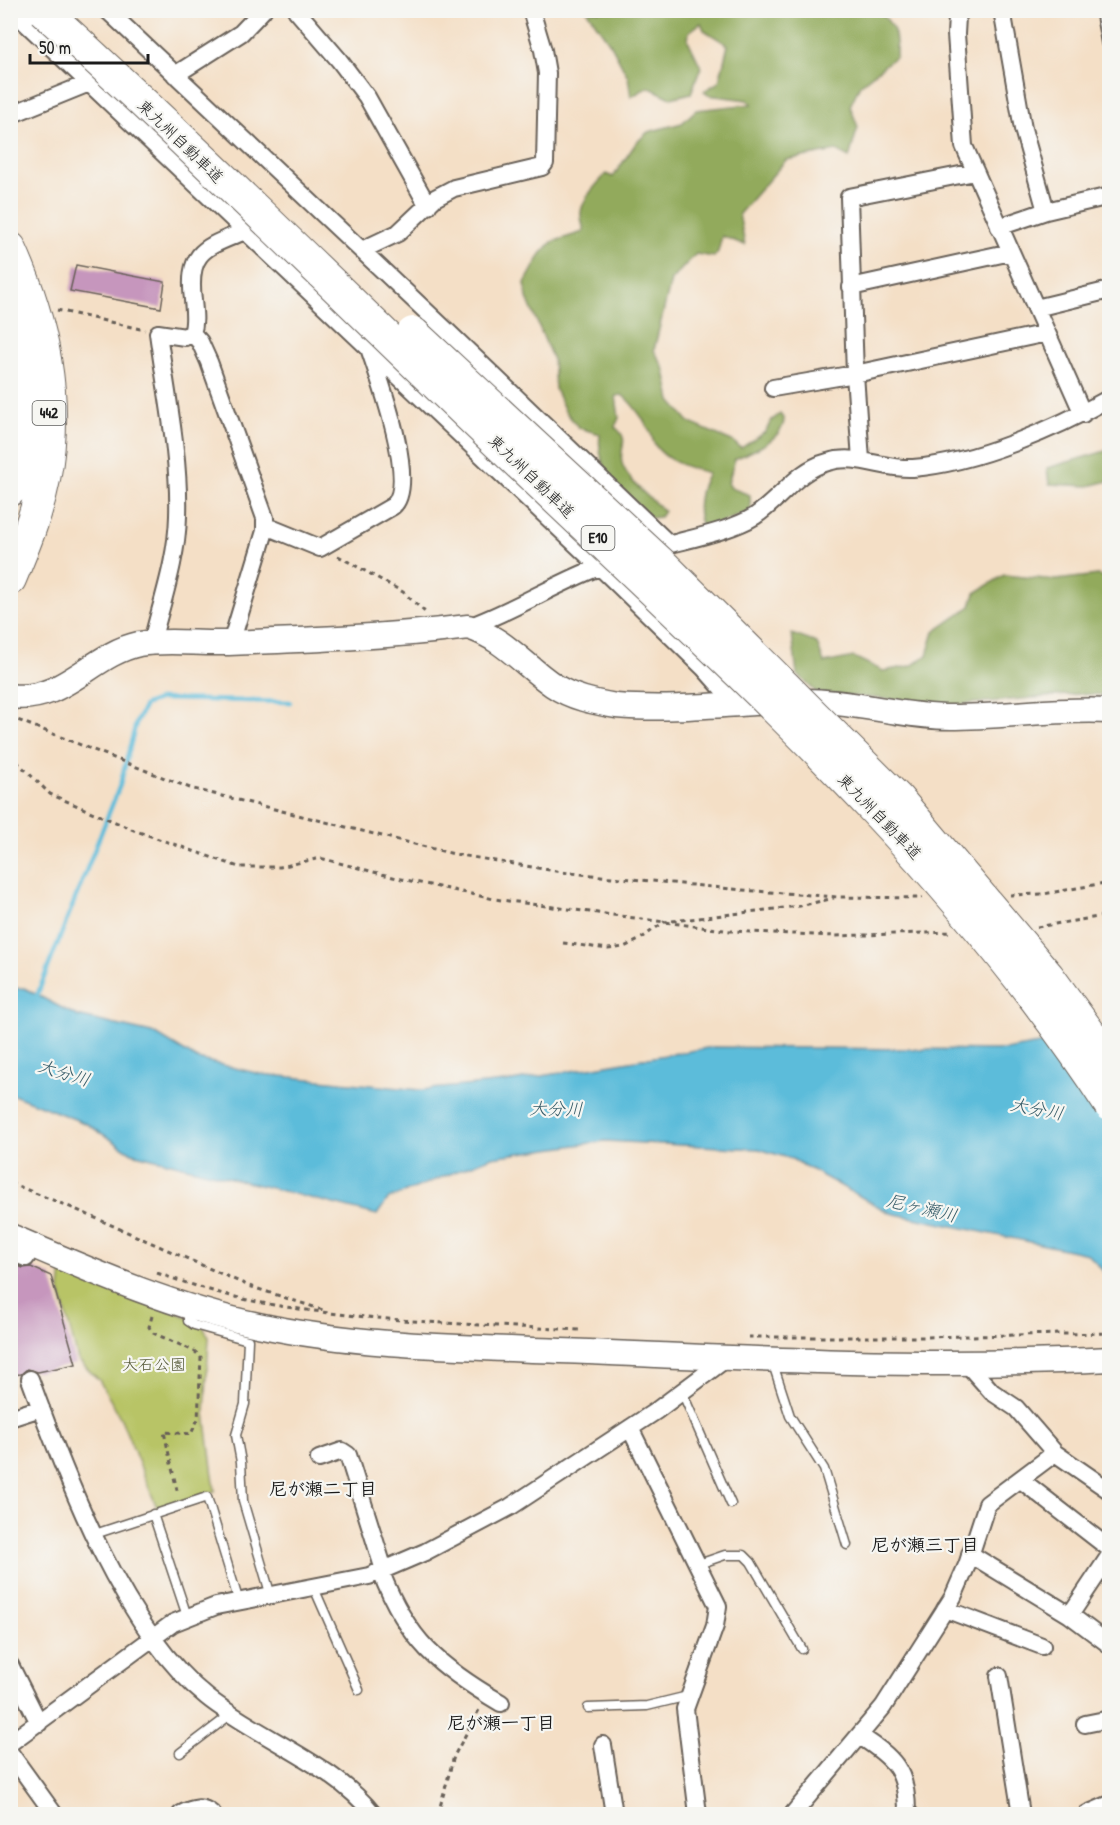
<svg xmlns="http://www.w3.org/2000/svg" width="1120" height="1825" viewBox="0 0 1120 1825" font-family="'Patrick Hand','Klee One',sans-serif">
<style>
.green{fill:#b8c466;stroke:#6a7041;stroke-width:1.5}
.forest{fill:#92aa5b;stroke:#57633c;stroke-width:1.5}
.water{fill:#5cbcda;stroke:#3c6c7b;stroke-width:1.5}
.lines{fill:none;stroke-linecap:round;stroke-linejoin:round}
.stream{stroke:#5cbcda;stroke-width:4.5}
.building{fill:#c696bd}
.lane-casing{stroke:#686058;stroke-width:11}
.street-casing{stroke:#686058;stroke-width:20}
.secondary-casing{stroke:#686058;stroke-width:27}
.highway-casing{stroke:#686058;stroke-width:34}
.path{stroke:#686058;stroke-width:3;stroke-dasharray:4.5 4.5;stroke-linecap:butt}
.lane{stroke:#fff;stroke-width:8}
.street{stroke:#fff;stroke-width:16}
.secondary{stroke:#fff;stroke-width:24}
.highway{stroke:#fff;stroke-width:32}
.highway-bridge-casing{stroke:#686058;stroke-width:34;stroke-linecap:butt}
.highway-bridge{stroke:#fff;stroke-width:32}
.labels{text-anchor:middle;stroke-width:4.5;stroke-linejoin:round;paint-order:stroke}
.shield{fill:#f6f6f2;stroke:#5d5d5c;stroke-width:1.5}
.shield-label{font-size:15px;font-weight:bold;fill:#1c1c1c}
.street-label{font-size:16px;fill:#1c1c1c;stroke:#f6f6f2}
.park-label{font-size:16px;fill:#535736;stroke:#f6f6f2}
.water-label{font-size:18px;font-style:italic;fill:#365c68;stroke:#f6f6f2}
.neighbourhood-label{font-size:18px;font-weight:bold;fill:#1c1c1c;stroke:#f6f6f2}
</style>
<rect width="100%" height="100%" fill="#f6f6f2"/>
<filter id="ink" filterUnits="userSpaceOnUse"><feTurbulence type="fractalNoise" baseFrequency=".0167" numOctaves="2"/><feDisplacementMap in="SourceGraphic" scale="12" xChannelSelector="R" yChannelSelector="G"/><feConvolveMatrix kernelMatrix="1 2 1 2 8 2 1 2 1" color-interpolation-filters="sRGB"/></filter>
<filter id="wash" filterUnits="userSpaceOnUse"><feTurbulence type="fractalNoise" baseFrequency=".008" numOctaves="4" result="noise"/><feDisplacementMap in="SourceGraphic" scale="24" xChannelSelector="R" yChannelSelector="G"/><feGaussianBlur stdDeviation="1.35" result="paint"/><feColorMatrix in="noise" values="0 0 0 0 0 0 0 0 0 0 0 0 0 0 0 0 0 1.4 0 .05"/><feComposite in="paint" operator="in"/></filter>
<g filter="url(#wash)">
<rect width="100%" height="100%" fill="#f4dfc6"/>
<path class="green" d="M62,1268L200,1322L209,1337L205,1413L215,1491L158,1510L121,1419L99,1380L78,1360L60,1291Z"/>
<path class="forest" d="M878,10C895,27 897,32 896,56L860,85L850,106L858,127L849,158L836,151L786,160L739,214L745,245L722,236L718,252L714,257L696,254L671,280L654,350L665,370L671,401L690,423L732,441L741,448L765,432L772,420L780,414L784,419C784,439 751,452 735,459L728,483L731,488L750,495L751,511L707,528L702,526C695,510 699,488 708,473C690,468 666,462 655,445C652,441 653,436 650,432C644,419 632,403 622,395L616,396L619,418L615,427C633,441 616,450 623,466C631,484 650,498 664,511L660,517L651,518C625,493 595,475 600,434L579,428L565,411L555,389L553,360L527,298L525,283L541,254L552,242L583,232C584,225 580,219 581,212C583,198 596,185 606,174L613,177L636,143L648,132L682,123L696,110L752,104L747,100L708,95L704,91L719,82L728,45L704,30L701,23L689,32L688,40L701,67L691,93L671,98L648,87L631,97L628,77L611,45L587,11Z
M1109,450V481L1089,486L1049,484L1047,468Z
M1004,575L1056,580L1098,575L1109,578V695L1079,694L954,705L817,693L797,674L792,634L817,643L824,663L854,657L883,671L911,666L927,655L934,632L971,606L975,593Z"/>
<path class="water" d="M24,988L77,1016L156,1034L197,1059L260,1074L420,1090L506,1082L713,1047L1005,1050L1050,1042L1109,1039V1278L1088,1254L890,1213L792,1159L759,1149L605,1141L492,1157L388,1199L377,1215L132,1153L87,1124L11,1094L10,989Z"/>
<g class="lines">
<path class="stream" d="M36,998L120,785L136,723L145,705L161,699L290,702"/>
</g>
<g id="blocks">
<path class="building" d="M76,265L165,282L161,308L70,291Z
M10,1263L23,1268L31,1267L51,1276L76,1364L38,1372L27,1369L21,1374L10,1375Z"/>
</g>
</g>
<g filter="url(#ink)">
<use href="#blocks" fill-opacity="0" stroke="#686058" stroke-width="1.5"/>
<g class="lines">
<g class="lane-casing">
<path id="lane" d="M188,1310V1321L194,1325L248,1340L245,1404L236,1435L241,1462L243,1501L271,1596
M772,1361L790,1416L824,1469L847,1545
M682,1392L731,1504
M153,1514L187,1616
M95,1534L207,1497L239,1602
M696,1565L725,1555H744L751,1562L802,1649
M314,1588L359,1690
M588,1708L647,1706L688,1696
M180,1753L230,1715"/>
</g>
<g class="street-casing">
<path id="street" d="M12,10L600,567L704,668L736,704
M107,10L447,331L669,544
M296,10L339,60L367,97L428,206
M962,10L957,17L956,34L964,146L1083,414
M1002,10L1023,129L1046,211
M1104,10L1110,43
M175,75L241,33L263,10
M10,115L89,83
M999,227L1046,211L1110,196
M362,250L398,233L435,198L454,188L542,167L545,163L547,73L543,50L531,10
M851,287L1011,252
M1036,308L1110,290
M192,333L200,342L209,362L265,518V531L231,643
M773,388L855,374L1047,333
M861,460L855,374L849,197L975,172
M266,526L320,548L393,506C418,484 380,381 370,351
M660,547C688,539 731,531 755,516C781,499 797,470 828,462C857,453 884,470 913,468C976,463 1055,429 1110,398
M468,627C516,610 559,581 607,564
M152,642C162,601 177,559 178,516C180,456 166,392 158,333L185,337L192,333C196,322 194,312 193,300C187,250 205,248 245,231
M10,1252L26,1258L33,1245
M968,1365L992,1392L1016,1408L1055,1453
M30,1379C66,1478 124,1631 207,1697C258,1738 334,1764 373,1814
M10,1418L41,1408
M630,1428L718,1606L715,1626L685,1709L698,1814
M319,1459L342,1451L348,1455L384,1570
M1021,1480L1110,1549
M970,1554L1070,1615L1110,1645
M381,1572C407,1640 439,1667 501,1703
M945,1609L1042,1646
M1070,1615L1110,1555
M10,1665L39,1723
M999,1676L1021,1814
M1085,1724L1110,1719
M860,1736C894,1758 907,1770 907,1812L910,1814
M10,1743L173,1623L216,1606L369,1576L425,1552L510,1507L656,1411L727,1358
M603,1745L614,1814
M10,1753L54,1814
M181,1814C192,1808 202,1805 212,1814
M793,1814L883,1707L953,1597L967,1565L987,1504L1055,1453L1110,1491
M1087,1814L1110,1804"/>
</g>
<g class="secondary-casing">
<path id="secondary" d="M10,696C62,704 92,654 139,644C168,639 197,644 226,643C306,640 388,637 468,627C502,637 525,666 553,685C572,698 594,702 616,706C679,711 743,702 806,701C855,701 902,717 951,717C1004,717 1056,708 1110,711
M10,1236C91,1271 172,1307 258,1325C365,1348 479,1347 588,1352C762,1360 935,1368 1110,1359"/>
</g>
<g class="highway-casing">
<path id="highway" d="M10,248C43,320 60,401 44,479C37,514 24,546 10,579
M10,490C27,428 28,364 12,301"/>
</g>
<path class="path" d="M57,310L145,330
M338,556L403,592L425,612
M10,717L190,788L454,854L561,872L742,890L838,897L923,898
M10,755L50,794L136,831L239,867H280L320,858L397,878L494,899L731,931L835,936L953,932
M1010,895L1044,894L1110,882
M1037,927L1110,915
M563,943L608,949L624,947L639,940L664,922L800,906L834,898
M10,1183L75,1209L249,1286L323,1310
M157,1273C197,1287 239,1300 280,1306C379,1322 481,1325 580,1330
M152,1316L149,1327L153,1333L194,1351L201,1357L198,1419L191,1434L164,1432L178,1495
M748,1337H923L1110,1333
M438,1814L454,1756L480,1708"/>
<use href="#lane" class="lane"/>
<use href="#street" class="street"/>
<use href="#secondary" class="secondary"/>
<use href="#highway" class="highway"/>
<g class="highway-bridge-casing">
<path id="highway-bridge" d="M43,10C210,162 370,322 533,477C739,673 955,865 1110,1105
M413,333L666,568L898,799L1048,976L1110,1061"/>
</g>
<use href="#highway-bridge" class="highway-bridge"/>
</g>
</g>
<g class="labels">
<g class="shield">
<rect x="32.5" y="401" width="33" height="24" rx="4.5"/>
<rect x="581.5" y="526" width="33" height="24" rx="4.5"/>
</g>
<g class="shield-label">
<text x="49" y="418">442</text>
<text x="598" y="543">E10</text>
</g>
<g class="street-label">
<text transform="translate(181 141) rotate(44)" y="6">東九州自動車道</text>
<text transform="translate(532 476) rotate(44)" y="6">東九州自動車道</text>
<text transform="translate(880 816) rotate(46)" y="6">東九州自動車道</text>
</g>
<g class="park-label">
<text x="154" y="1370">大石公園</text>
</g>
<g class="water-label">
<text transform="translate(64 1073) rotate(17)" y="6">大分川</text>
<text transform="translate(556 1109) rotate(1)" y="6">大分川</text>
<text transform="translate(1037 1109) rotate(11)" y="6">大分川</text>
<text transform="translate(922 1208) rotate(13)" y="6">尼ヶ瀬川</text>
</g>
<g class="neighbourhood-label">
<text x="323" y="1495">尼が瀬二丁目</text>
<text x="925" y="1551">尼が瀬三丁目</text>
<text x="501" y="1729">尼が瀬一丁目</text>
</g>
</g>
<rect width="1120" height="1825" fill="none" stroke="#f6f6f2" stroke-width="36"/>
<path d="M30 54v9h118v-9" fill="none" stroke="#1c1c1c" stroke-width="3"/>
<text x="39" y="54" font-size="18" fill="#1c1c1c" stroke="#f6f6f2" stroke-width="4.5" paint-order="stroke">50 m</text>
</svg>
